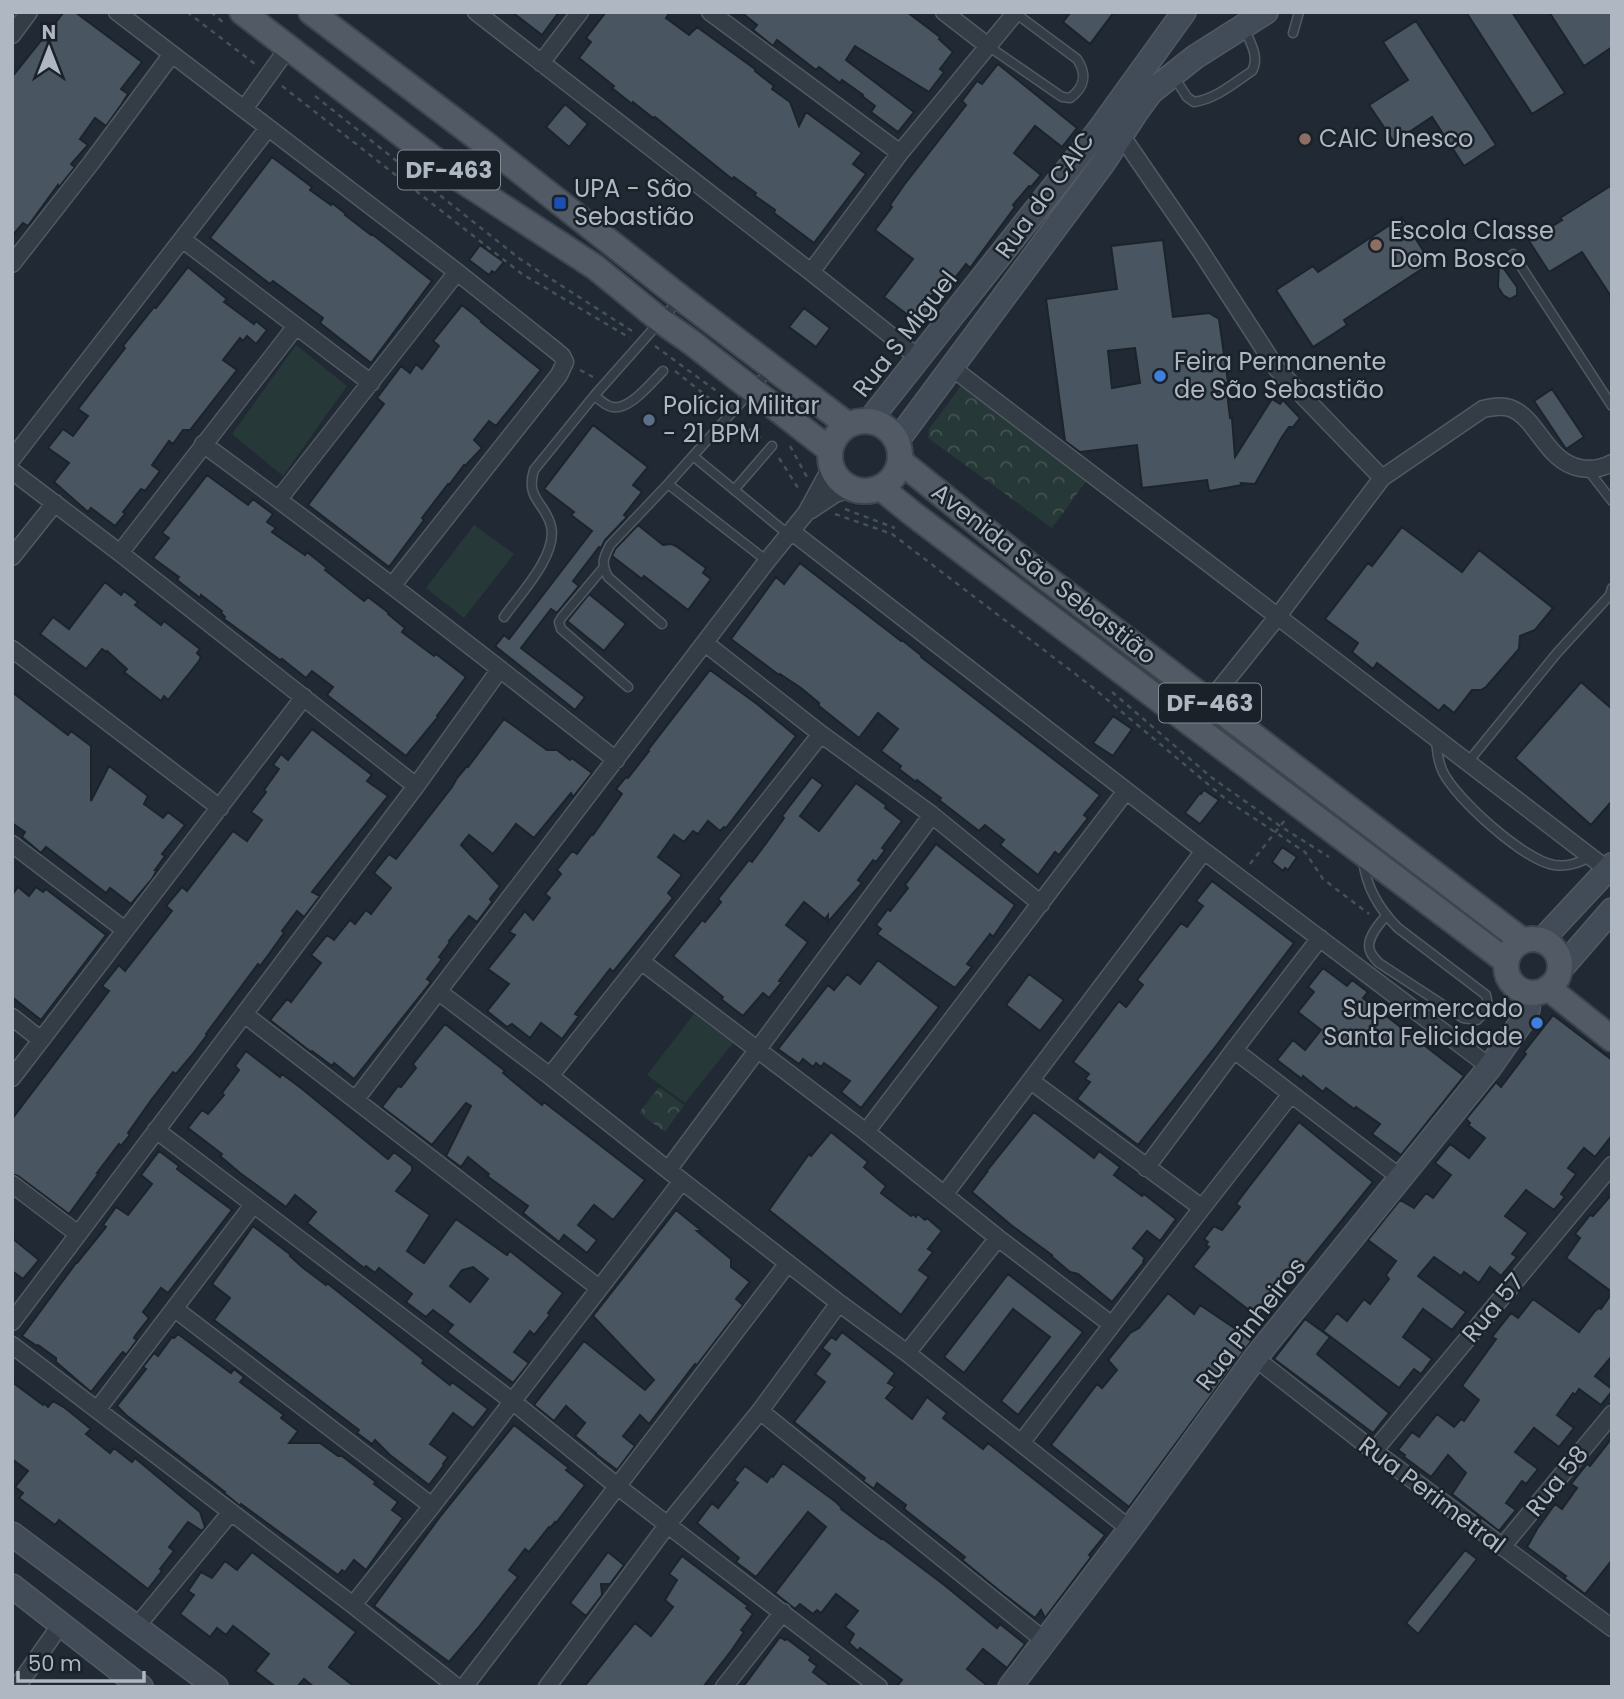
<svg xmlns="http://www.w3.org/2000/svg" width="1624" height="1699" viewBox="0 0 1624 1699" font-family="Poppins,sans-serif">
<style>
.park{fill:url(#park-crowns)}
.garden{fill:#263837}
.building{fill:#495560;stroke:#1b232b;stroke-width:2;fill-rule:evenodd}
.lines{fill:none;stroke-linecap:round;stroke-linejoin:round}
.lane-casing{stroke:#515a63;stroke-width:11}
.street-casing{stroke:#515a63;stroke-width:19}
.secondary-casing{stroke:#515a63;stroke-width:26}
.primary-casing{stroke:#3d454e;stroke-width:28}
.path{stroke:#425355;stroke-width:2.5;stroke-dasharray:5 5;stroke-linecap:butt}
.lane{stroke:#343c45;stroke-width:8}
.street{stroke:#343c45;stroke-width:16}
.secondary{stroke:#424c58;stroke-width:23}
.primary{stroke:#525b65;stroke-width:24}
.education-dot{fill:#8d6e63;stroke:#1a2129;stroke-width:2.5}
.transit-dot{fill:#1a4fb4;stroke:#1a2129;stroke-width:2.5}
.shop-dot{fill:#3f7fe0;stroke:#1a2129;stroke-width:2.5}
.service-dot{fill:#5c6f8a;stroke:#1a2129;stroke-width:2.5}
.labels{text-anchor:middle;stroke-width:5;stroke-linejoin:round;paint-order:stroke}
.shield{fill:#1a2129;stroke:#828a94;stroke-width:2}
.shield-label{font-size:23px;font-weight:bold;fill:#aeb7c2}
.poi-label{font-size:24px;fill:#aeb7c2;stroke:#1a2129;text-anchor:start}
.street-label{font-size:24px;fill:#aeb7c2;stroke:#1a2129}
</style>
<defs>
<pattern id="park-crowns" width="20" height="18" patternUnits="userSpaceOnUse" patternTransform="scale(1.75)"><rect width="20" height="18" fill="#263837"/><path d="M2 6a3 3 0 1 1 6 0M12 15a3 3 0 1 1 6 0" fill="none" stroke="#435352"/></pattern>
</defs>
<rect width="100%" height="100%" fill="#212a34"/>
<path class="park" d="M961,386L1087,480L1052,528L928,438L929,429Z
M659,1087L684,1105L665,1132L639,1113Z"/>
<path class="garden" d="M296,345L347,386L283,476L232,434Z
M474,525L514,554L464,618L426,588Z
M694,1014L733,1043L685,1103L647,1075Z"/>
<path class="building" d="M64,12H75L142,62L121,89L128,94L121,105L106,126L95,118L80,139L88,145L71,164L75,167L59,187L58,185L28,226L23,223L12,236V77Z
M512,12H559L542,35Z
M606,12H670L666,18L689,35L697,27L755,69V71L774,86L772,89L790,102L799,126L806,112L862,153L853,164L866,174L814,243L774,213L775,210L754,195L756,193L734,177L732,179L655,117L653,118L633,102L632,104L612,88L614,86L579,58L591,42L586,38Z
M741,12H907L940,37L939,39L953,52L940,69L944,72L929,92L855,46L846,60L914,112L898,132L871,112L875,106L862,96L863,95L842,80L840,83L819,67L816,70L777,40L773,46L753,30L757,25Z
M1071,12H1114L1090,44L1063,22Z
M1466,12H1512L1565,93L1532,114Z
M1549,12H1612V47L1584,66Z
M1416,21L1496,145L1464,166L1432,117L1394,142L1369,105L1408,80L1383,42Z
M998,64L1077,128L1062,147L1035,126L1014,153L1041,175L1031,187L1029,186L1013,205L1015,207L970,268L966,264L951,283L945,278L928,300L939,308L924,327L884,297L913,259L875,230L892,207L890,205L904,185L966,105L962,101L977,81L982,84Z
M565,104L588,124L569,147L546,127Z
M272,157L312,187L310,190L331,205L332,203L346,214L345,215L371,235L372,234L432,281L371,363L320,323L323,318L273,281L270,284L210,238Z
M1612,185V298L1582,252L1549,272L1529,241L1562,220L1560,218Z
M1402,217L1431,263L1344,320L1347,325L1313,347L1276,290L1313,266L1318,272Z
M1163,240L1173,317L1209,313L1219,319L1228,382L1226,383L1230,418H1232L1235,457L1272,399L1280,404L1283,400L1300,418L1293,427H1289L1282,437L1255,484L1241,483L1242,485L1209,491L1207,480L1142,488L1137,445L1080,452L1065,441L1046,299L1117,289L1111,246ZM1135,348L1140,383L1112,388L1108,351Z
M480,245L504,262L495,273L492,271L489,275L469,260Z
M1499,262L1517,287V295L1510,299L1503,295L1498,287Z
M188,267L227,299L224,302L254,324L256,321L267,330L256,344L247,336L243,341L240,338L223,360L237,370L190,430H183L173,444L169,441L152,465L160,471L145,491L141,489L123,512L125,514L115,526L91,508L88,512L54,482L69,463L48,448L63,429L73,436L88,416L78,409L125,348L123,346L139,326L154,307L156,308Z
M462,305L482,321L481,322L541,370L496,426L489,421L474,440L482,448L465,466L464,465L449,485L448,484L422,518L424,520L389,567L308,505L384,404L377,398L401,366L410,373L416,364L422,369L439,346L433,341Z
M804,308L830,328L816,347L789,327Z
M1552,389L1584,437L1566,449L1534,401Z
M593,425L648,467L633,485L642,492L624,515L627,517L605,540L601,548L599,547L573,581L579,586L557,613L551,609L521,648L585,697L575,710L495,646L504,635L509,639L592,531L571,515L574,512L544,489Z
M207,475L248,505L253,499L273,514L267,522L276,528L272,532L305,555L307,552L327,568L325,570L364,601L368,597L389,613L388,614L405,628L402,632L434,656L436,654L466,677L437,716L438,717L406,756L327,695L333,687L312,671L306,678L282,659L280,660L224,619L225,617L221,613L222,611L201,595L200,598L177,580L179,577L153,558L169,538L162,533Z
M638,525L663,545L671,544L676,546L706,568L703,573L711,579L688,610L644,576L642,579L612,556L615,549Z
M1402,527L1462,572L1479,550L1553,608L1535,630L1520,636L1519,649L1486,687L1481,690H1472L1454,713L1444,705L1439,711L1377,663L1373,669L1352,652L1358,643L1325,619L1368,563L1372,566Z
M800,563L901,641L902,640L922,656L921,657L1100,795L1084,815L1088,818L1059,855L1055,852L1038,875L1000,845L1004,840L985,825L979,831L939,800L941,798L917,780L916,782L899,769L901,766L881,751L898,729L878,713L859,738L819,706V703L801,688L780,674L779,675L731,639L776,577L784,584Z
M105,582L121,595L124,591L138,602L135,605L157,622L161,625L164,621L200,649L197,653L201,657L199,661L168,700L164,696L161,701L124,672L127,669L107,651L106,652L102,649L86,669L40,634L53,617L69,629Z
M589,594L626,624L604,651L567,621Z
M710,670L757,704L796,736L726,828L724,827L720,831L708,821L698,834L693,831L684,842L674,835L658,857L682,875L668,893L673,898L613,972L610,969L575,1014L579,1016L562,1039L541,1023L530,1038L512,1024L507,1027L487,1011L509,984L488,969L515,935L509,932L525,911L533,920L550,898L545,894L561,874L557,870L572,851L577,854L592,834L593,835L622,794L616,789L626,777L628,778L649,751L648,750Z
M1581,682L1612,709V801L1591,825L1515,758Z
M12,692L68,735L71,731L91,746V801L109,766L148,796L144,804L163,818L168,812L185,825L162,854L165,856L155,870H157L152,879L131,904L110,888L106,893L46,847L41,853L22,837L25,832L12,823Z
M1113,716L1132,729L1113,756L1093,743Z
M504,719L547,750H557L570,760L572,758L592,773L573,797L571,793L534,838L516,824L493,854L469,835L461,845L500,886L490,899L492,902L477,922L469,916L449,941L450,942L439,957L442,959L427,979L431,982L354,1079L334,1063L332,1066L312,1051L311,1052L270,1020L287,999L291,1002L321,963L311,955L327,935L334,940L350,920L355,924L366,910L371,914L391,888L374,873L389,854L396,859L452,787L457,778L467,766L468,767Z
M312,729L372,775L367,781L388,796L312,892L320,896L304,917L297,911L282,931L284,933L269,954L260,966L258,964L206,1034L207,1035L192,1055L176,1074L173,1072L152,1099L128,1133L130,1135L121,1146L119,1144L97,1173H99L69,1214L18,1176L12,1174V1119L109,991L102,986L119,965L125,971L172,911L166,906L182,887L187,891L233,831L247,841L262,820L251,812L266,792L264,790L279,769L273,765L281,754L288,760Z
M812,777L823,785L800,816L819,831L856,783L886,805L885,808L902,821L882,848L885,850L876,862L873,860L858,880L862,883L828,922V915L825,919L804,902L786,925L808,942L779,981L782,982L769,998L763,993L743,1016L721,999L723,997L673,956L702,920L705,922L721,902L718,899L749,860L752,862L767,842L784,818L782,816Z
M1204,790L1219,800L1200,824L1185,813L1200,793L1201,794Z
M936,844L1015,905L993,937L990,934L967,964L972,967L955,988L877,934L881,929L876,925L888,909L890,911L908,888L905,885Z
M1282,847L1297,857L1288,870L1285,868L1283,871L1272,862Z
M1212,881L1294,943L1216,1046L1138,1145L1077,1099L1090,1082L1085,1079L1089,1074L1073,1062L1119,1001L1126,1007L1143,985L1137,980L1181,923L1187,927L1203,906L1196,901Z
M18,887L29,896L36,887L43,892L46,889L106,935L41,1020L12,997V895Z
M878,960L939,1007L861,1108L841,1092L850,1081L824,1063L821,1067L816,1063L813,1067L803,1059L799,1064L778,1049L828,985L834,990L847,974L860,984Z
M1323,968L1347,986L1352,980L1368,992L1363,998L1464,1076L1401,1155L1372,1134L1380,1124L1356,1107L1354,1109L1326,1088L1323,1092L1303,1076L1302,1079L1277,1060L1293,1040L1305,1050L1321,1030L1298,1012L1314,992L1308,987Z
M1029,974L1064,1000L1040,1031L1006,1005Z
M1553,1015L1612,1060V1135L1595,1157L1584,1148L1568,1168L1576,1174L1561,1194L1565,1197L1554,1210L1526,1190L1505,1216L1528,1233L1512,1254L1517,1257L1501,1276L1490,1267L1479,1283L1464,1272L1461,1276L1434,1257L1418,1276L1466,1312L1452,1330L1423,1309L1403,1337L1432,1359L1421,1374L1414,1369L1399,1388L1323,1331L1337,1313L1347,1321L1364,1299L1370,1304L1389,1279L1386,1275L1396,1261L1368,1240L1400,1200L1414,1208L1426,1193L1433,1198L1451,1175L1435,1163L1450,1144L1469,1158L1485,1138L1468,1125L1470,1123L1466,1119L1496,1082L1501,1087L1526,1054L1524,1052Z
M445,1024L505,1071L503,1073L542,1105L544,1102L645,1180L613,1220L594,1205L578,1225L597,1240L587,1253L564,1235L559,1242L544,1230L523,1213L528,1206L487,1176L489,1174L468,1157L461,1167L446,1156L471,1106L466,1103L432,1145L382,1107L398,1086L401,1087L416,1068L413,1064Z
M246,1051L280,1077L282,1074L301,1088L388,1159L394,1152L412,1166V1171L396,1191L430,1215L407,1251L424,1263L456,1219L507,1255L510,1251L563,1293L548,1313L550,1315L534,1335L530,1331L514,1352L529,1363L513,1383L447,1332L453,1325L433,1310L426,1317L406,1302L412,1294L379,1268L375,1273L366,1266L364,1268L307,1223L316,1212L295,1195L286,1207L240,1173L220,1156L222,1154L188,1128L202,1110L208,1114L224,1095L222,1093L239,1070L235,1066ZM473,1267L488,1279L470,1302L450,1286L462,1270Z
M1034,1112L1094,1158L1099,1151L1120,1167L1114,1175L1142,1196L1144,1194L1176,1219L1160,1241L1147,1231L1133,1248L1145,1258L1143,1261L1144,1262L1112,1302L1078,1274L1070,1272L1051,1256L1052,1255L1011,1225L972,1192L987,1172H986Z
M1299,1122L1373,1182L1287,1288L1283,1284L1258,1317L1193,1267L1209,1247L1206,1245L1208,1242L1204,1239L1214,1226L1222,1230L1240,1207L1236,1204L1245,1192Z
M831,1132L868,1162L864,1167L886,1186L881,1193L911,1216L913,1214L916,1217L918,1214L925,1220L927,1218L942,1231L928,1249L933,1252L919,1270L929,1277L901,1315L769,1210L809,1154L811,1156Z
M159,1151L179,1166L177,1169L232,1210L168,1293L161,1288L143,1312L149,1318L135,1336L134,1338L137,1340L126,1355L123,1352L121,1354L91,1392L56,1362V1358L38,1345L37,1346L22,1336L76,1263H77L106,1227L103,1225L116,1207L128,1215L152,1184L141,1175Z
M1612,1194V1292L1566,1258L1580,1238L1575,1234L1590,1215L1593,1216Z
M676,1210L702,1231H697L731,1259V1267L750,1282L736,1299L743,1305L697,1365L695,1364L649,1424L640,1415L623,1436L635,1446L617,1470L596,1454V1453L575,1436L585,1423L566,1406L554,1421L534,1405L584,1341L645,1390L654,1380L593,1316Z
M253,1226L291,1255L290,1256L302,1267L326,1285L327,1283L424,1360L422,1363L450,1385L452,1382L488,1409L473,1428L453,1413L430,1444L448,1457L443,1464L444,1465L429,1485L390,1455L375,1440L372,1444L357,1433L359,1430L214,1320L230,1298L212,1284Z
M12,1238L39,1260L23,1279L12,1271Z
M1008,1274L1083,1332L1018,1415L1001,1401L1050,1337L1013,1309L964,1373L944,1357Z
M1168,1293L1194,1314L1200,1305L1252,1340L1129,1507L1051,1445L1097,1384L1102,1388L1117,1370L1108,1360L1130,1333L1139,1328Z
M1612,1293V1356L1595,1376L1612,1389V1391L1601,1405L1579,1389L1575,1395L1573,1393L1557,1415L1574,1428L1559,1447L1534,1428L1515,1452L1538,1469L1526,1484L1522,1481L1506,1503L1516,1510L1499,1531L1452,1494L1466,1473L1448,1455L1431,1477L1404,1457L1405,1455L1398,1450L1412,1432L1419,1437L1437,1414L1454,1427L1461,1419L1464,1421L1479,1400L1462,1386L1496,1339L1492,1337L1511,1313L1518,1318L1533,1299L1579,1332L1595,1311L1599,1308L1601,1309Z
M1305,1319L1330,1337L1317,1354L1389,1413L1373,1433L1274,1359Z
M842,1332L895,1373L888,1383L895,1387L886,1398L912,1419L927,1397L947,1413L943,1418L983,1449L988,1443L1105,1535L1089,1555L1091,1557L1045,1618L1041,1610L1035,1618L1001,1592L962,1560L965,1557L904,1509L906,1505L877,1483L874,1489L863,1481L865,1478L794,1422L825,1382L815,1374L830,1354L822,1348L831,1337L836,1340Z
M178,1334L231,1373L234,1369L244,1377L240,1382L284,1415L281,1418L298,1431L289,1443H320L338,1456H342L376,1482L374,1484L398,1502L392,1510L403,1518L366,1570L354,1560L345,1572L342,1570L338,1575L241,1504L240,1506L228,1496L224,1493L225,1492L126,1415L117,1406L146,1369L143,1367L154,1353L158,1356L172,1337L174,1338Z
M12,1382L43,1405L44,1403L48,1407L53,1401L65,1408L91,1429L86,1434L110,1453L114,1448L132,1462L135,1458L200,1512L205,1527L202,1531L188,1522L169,1547L174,1551L160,1569L162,1571L148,1589L59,1520L55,1525L19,1498L23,1493L15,1487L28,1471L12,1459Z
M514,1425L569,1468L566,1470L585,1485L556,1523L555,1522L550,1528L549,1527L529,1552L525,1549L509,1570L518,1577L478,1628L449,1662L374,1606L442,1514Z
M1612,1438V1560L1585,1594L1564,1578L1566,1576L1527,1547L1537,1529L1555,1504L1562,1509L1577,1488L1571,1484L1587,1464L1590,1466Z
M783,1463L836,1502L842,1508L841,1509L881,1539L882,1538L943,1584L997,1628L1000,1624L1025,1644L1007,1668L983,1649L967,1669L989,1687H896L902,1680L860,1648L858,1651L849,1643L854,1634L845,1627L858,1611L836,1594L821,1613L817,1610L813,1614L800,1604L795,1609L775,1593L826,1527L808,1512L756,1577L736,1562L739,1558L697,1523L712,1503L718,1508L738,1483L734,1480L745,1466L767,1482L771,1476L773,1477Z
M1465,1550L1477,1559L1418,1634L1406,1623Z
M252,1552L356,1632L329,1667L355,1687H314L304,1679L297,1687H276L255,1671L269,1654L233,1626L226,1635L217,1628L210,1637L180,1614L194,1595L188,1591L201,1572L212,1578L225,1561L237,1570Z
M608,1552L624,1565L610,1584H601L602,1595L586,1616L570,1603Z
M682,1556L748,1606L746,1608L753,1614L741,1630L744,1632L731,1651L703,1687H584L635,1623L651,1636L673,1607L665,1600L677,1580L669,1574Z
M780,1637L785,1640L787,1639L811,1657L809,1660L817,1666L813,1672L832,1687H743Z"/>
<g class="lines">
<g class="lane-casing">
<path id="lane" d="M1293,33L1299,12
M988,46L1062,97L1070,98C1085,87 1087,74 1077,59L1015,13
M1174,77L1187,97L1194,102C1216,99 1234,83 1252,71C1260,57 1250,42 1244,28
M1513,254L1612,406
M663,371C651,383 627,414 609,406C604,404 599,399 594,396L679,300
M693,456L789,535
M1588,470L1612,501
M734,490L772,446
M767,561L668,484L769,371
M604,567L562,617L559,622L561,629L628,687
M504,617C520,594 558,555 551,526C545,502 525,499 534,470L594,396
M662,624L608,577C601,563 603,559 610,545L668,484
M1436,740C1437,751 1438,762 1443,772C1456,799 1524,860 1554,865C1568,867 1578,863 1590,857
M1468,762L1557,653L1610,595L1612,588
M1363,860C1366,886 1379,909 1398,928L1486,995C1489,1005 1485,1013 1477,1020L1463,1018L1379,963C1376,960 1373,957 1371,953C1364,941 1378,925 1386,916"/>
</g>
<g class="street-casing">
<path id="street" d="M117,12L457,272L555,350L562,356L565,362L559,375L392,586
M476,12L811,272L920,359
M710,12L900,153
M944,12L988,46
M12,35L29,12
M541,63L580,12
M244,109L288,48
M1121,135L1200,250L1277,369L1382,478
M182,239L371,383
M12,264L91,163L172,54
M811,272L900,153L1016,12
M951,367L1204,560L1608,870
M203,444C343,546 480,653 616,760
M12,459L268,128
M12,471L120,553L416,786
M279,499L457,272
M811,510L835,494L851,489
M791,531L1204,851L1490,1067
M120,553L296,326
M12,557L55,503
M705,643L821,734L932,815L1041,904
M12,649L220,808
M1209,702L1278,616L1382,478L1483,409C1492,407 1501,405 1510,408C1538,418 1545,461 1580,468C1591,470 1601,469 1612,463
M12,844L125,930
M642,962L866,1132L998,1238L1112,1325
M439,992L550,1076L668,1170L839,1303L907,1353L1130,1529
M244,1014L599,1288
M12,1017L41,1040
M1234,1050L1401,1178
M550,1076L821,734
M12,1078L304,697
M1031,1081L1202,1208
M356,1099L767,561L806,513L831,467
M156,1130L512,1401L617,1486L879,1687
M866,1132L1126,791
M1146,1168L1234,1050L1320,938
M668,1170L932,815
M12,1184L78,1234
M944,1195L1204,851
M175,1309L432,1506
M12,1322L416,786L500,669
M12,1345L353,1605L457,1687
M907,1353L998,1238
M1255,1358L1374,1451L1612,1628
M97,1410L253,1205
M760,1411L1045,1641
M1021,1443L1202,1208L1291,1094
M1374,1451L1612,1165
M1502,1547L1612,1414
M353,1605L432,1506L682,1181
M137,1626L231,1512
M17,1687L61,1624
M464,1687L788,1263
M547,1687L668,1524L760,1411L839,1303
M724,1687L783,1612"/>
</g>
<g class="secondary-casing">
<path id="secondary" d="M869,421L1099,130L1184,12
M897,441L1104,162L1137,111L1151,92L1195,57L1266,12
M1541,941L1612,865
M1559,971L1612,910
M12,1534L216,1687
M12,1586L141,1687
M1010,1687L1130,1529L1255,1358L1490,1067L1525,1017L1528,1009L1530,993"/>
</g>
<g class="primary-casing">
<path id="primary" d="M242,12L460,179L595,267L660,320L691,342L830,450
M311,12L483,142L681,298L848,425
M830 456a35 35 0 1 1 70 0a35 35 0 1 1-70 0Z
M900,461L1029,565L1523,941
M881,488L913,514L1506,961
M1506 966a27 27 0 1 1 54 0a27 27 0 1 1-54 0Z
M1548,988L1612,1039"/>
</g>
<path class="path" d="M187,12L255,64
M211,12L225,24
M282,86L522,274L630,338
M315,96L520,259L635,333
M655,346L726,398
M580,370L593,377
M675,371L719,406
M741,423L761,438
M790,446L807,477
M779,458L800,491
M845,509L895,528
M835,514L892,534L1091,686L1228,801L1305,852L1323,879L1369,914
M1112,692L1211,777L1280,826L1329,857
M1250,864L1285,820"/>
<use href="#lane" class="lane"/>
<use href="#street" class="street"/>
<use href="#secondary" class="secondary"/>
<use href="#primary" class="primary"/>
</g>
<g class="education-dot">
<circle cx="1305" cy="139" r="7"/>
<circle cx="1376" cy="245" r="7"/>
</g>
<rect class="transit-dot" x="553" y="196" width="14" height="14" rx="3.5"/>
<g class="shop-dot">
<circle cx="1160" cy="376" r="7"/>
<circle cx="1537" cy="1023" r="7"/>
</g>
<circle class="service-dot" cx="649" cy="420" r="7"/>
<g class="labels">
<g class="shield">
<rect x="398" y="150.5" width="102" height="39" rx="5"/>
<rect x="1159" y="683.5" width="102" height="39" rx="5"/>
</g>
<g class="shield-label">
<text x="449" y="178">DF-463</text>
<text x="1210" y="711">DF-463</text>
</g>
<g class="poi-label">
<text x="1319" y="147">CAIC Unesco</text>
<text x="574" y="197">UPA - São<tspan x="574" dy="28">Sebastião</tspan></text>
<text x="1390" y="239">Escola Classe<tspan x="1390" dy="28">Dom Bosco</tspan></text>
<text x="1174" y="370">Feira Permanente<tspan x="1174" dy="28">de São Sebastião</tspan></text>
<text x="663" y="414">Polícia Militar<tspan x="663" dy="28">- 21 BPM</tspan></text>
<text x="1523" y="1017" text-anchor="end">Supermercado<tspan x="1523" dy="28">Santa Felicidade</tspan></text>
</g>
<g class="street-label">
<text transform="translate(1045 195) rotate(-54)" y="8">Rua do CAIC</text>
<text transform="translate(905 334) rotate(-52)" y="8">Rua S Miguel</text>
<text transform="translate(1044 574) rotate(38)" y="8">Avenida São Sebastião</text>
<text transform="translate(1493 1308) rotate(-50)" y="8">Rua 57</text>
<text transform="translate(1251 1324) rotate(-52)" y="8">Rua Pinheiros</text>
<text transform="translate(1557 1481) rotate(-51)" y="8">Rua 58</text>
<text transform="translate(1432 1495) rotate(37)" y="8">Rua Perimetral</text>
</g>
</g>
<rect width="1624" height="1699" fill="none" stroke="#aeb7c2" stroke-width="28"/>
<g transform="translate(49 49)" stroke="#1a2129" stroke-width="5" paint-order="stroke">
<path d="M0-5L12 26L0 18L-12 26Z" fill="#aeb7c2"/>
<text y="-10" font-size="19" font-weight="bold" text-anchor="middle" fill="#aeb7c2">N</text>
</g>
<path d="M18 1671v10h126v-10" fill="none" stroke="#aeb7c2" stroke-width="3.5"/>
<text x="28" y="1671" font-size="21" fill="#aeb7c2" stroke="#1a2129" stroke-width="5" paint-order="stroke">50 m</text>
</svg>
